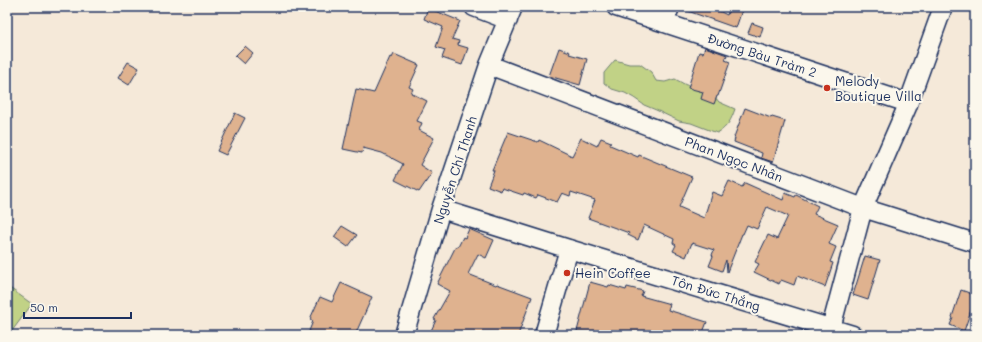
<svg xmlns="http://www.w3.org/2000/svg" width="982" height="342" viewBox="0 0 982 342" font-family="Mali,sans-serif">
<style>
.green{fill:#c1d286;stroke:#6e8072}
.building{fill:#dfb28f;stroke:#1b2f5e}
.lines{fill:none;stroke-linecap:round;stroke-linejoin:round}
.minor-casing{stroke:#1b2f5e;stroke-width:21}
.minor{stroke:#fbf7ec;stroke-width:18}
.poi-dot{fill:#c8321e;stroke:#fbf7ec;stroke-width:1.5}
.labels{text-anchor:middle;stroke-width:4;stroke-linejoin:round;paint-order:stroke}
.street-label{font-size:13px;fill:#1b2f5e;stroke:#fbf7ec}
.poi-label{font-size:13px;fill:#1b2f5e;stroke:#fbf7ec;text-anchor:start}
</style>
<rect width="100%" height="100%" fill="#f5e9d9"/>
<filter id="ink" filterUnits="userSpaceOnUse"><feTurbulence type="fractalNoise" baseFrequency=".025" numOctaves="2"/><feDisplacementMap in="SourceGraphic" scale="8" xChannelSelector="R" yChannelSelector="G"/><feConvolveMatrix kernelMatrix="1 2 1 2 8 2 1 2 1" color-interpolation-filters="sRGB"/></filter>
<g filter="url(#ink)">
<path class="green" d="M615,60L629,64H640L651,72L656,81L665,82L675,79L686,85L699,86L711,92L719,102L735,109C731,120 728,127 717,133L691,123L679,121L656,110L644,105L634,98L625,93L612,89L604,83V73Z
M7,286L32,304L9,335H7Z"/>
<path class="building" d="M683,7H711L727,15L730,7H743L736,28L682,9Z
M428,8L460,21L452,39L459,41L458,45L468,48L462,65L442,58L445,50L436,47L443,27L424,19Z
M752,23L763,27L760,37L748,33Z
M245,46L253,53L244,64L235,56Z
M705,47L727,55L725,60L730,62L718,96H717L714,104L701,99L703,92L688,88L699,52L703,53Z
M559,48L570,52L569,54L587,59L580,85L549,76Z
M394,54L419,65L409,87L413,89L411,93L427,101L417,121L422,123L419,130L434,138L420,165L432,173L419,192L395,180L403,164L382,153L363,148L362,153L343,149L356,89L374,93L390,57L392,58Z
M128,62L139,68L129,85L118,78Z
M745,108L771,118L772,117L785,121L773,162L761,158L762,153L734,142L735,138L734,137Z
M235,113L245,118L226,155L217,151Z
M508,132L538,142L539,140L572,156L581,138L597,146L601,138L611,142L610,145L638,157L639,155L692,177L679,207L704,218L712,192L722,196L729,181L742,187L745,183L783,200L785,193L795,197L796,195L818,206L814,214L838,224L829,244L836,247L830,262L833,263L825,287L797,276L794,285L781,280L779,284L754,272L759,264L755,262L768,235L777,239L788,216L767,207L757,229L747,225L743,234H742L727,272L726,260L722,271L709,266L713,256L712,255L714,250L692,243L686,257L673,251L676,245L673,243L674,239L644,225L638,240L628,235L629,233L588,218L595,200L571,192L570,196L562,193L557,202L538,195L536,198L524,193L523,195L502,188L501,191L488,186L494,170H492Z
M342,226L357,235L348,247L334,237Z
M469,229L494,240L486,258L478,254L468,274L496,285L497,284L532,297L518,335H429L436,320L434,319L450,291L437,284L456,246L458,247L463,237L465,238Z
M865,256L880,260L868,300L853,295Z
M590,282L608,287L609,285L626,290L627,287L643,291L641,296L670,304L668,310L707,322L702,335H576Z
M341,283L372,297L355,335H318L309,331L313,321L310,319L320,297L332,302Z
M961,290L975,295V298L964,331L950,325L953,318L952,317Z"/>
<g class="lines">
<g class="minor-casing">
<path id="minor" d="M474,7L508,20
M616,7L908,103
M664,23L670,7
M489,65L863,208L975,243
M441,209L569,249L853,335
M831,328L863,208L907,107L943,7
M404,335L441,209L489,65L513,7
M544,335L569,249"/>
</g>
<use href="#minor" class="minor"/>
</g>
</g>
<g class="poi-dot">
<circle cx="827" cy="88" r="4"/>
<circle cx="567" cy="273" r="4"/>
</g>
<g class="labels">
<g class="street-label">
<text transform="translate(762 55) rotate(18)" y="5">Đường Bàu Tràm 2</text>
<text transform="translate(734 159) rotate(21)" y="5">Phan Ngọc Nhân</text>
<text transform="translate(455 170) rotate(-72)" y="5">Nguyễn Chí Thanh</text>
<text transform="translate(716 293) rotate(17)" y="5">Tôn Đức Thắng</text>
</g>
<g class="poi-label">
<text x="835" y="86">Melody<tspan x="835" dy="15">Boutique Villa</tspan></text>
<text x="575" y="278">Hein Coffee</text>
</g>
</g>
<rect width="982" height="342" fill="none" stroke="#fbf7ec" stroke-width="24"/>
<rect x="12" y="12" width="958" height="318" fill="none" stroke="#1b2f5e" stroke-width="1.5" filter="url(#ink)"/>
<path d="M24 312v6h107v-6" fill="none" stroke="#1b2f5e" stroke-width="2"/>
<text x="30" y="312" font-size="12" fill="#1b2f5e" stroke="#fbf7ec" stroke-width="3" paint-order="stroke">50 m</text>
</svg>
